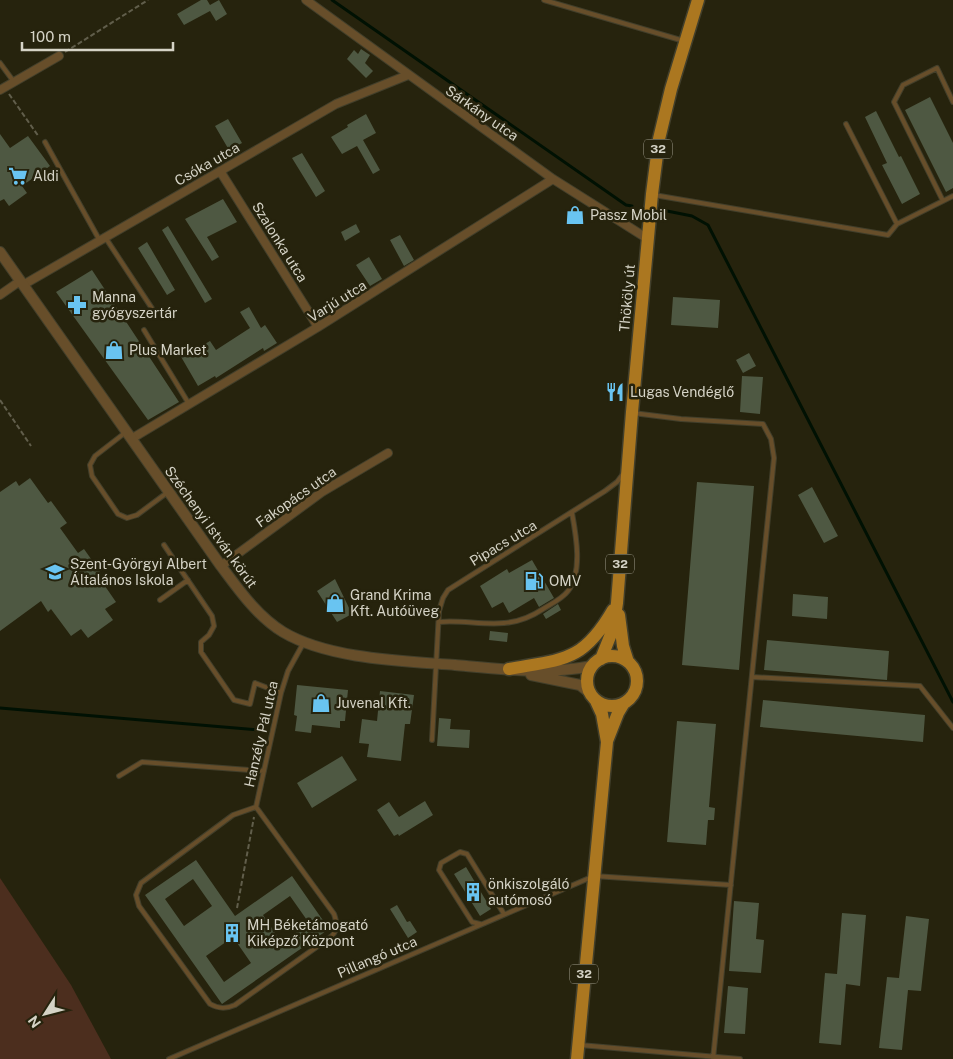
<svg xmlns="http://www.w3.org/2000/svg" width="953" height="1059" viewBox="0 0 953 1059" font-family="'Public Sans',sans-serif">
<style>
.green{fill:#4c2e1e}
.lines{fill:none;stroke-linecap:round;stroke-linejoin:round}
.stream{stroke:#001103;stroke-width:3}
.building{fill:#4e5842;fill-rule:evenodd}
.service-casing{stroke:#423f2b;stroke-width:6}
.minor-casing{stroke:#423f2b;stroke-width:10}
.tertiary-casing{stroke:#423f2b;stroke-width:12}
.primary-casing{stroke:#423f2b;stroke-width:15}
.path{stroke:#615e4b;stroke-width:2;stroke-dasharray:5 2.5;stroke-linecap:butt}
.service{stroke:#674e2a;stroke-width:4}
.minor{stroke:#674e2a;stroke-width:8}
.tertiary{stroke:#674e2a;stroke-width:10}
.primary{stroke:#ab7720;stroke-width:12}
.labels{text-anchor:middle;stroke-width:5;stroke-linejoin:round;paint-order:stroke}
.shield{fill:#26230d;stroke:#a09e8e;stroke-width:1}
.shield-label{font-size:12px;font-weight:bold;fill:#d5d3c6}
.street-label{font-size:14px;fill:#d5d3c6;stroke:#26230d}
.poi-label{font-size:14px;fill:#d5d3c6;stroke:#26230d;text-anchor:start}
</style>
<rect width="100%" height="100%" fill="#26230d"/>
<path class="green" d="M0,878L71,985L111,1059H0Z"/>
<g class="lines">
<path class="stream" d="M332,0L626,205L632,206
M667,211L692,216L708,225L953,702
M0,708L259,730"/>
</g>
<path class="building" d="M201,0H207L210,5L219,0L227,14L216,21L210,11L184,25L177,14Z
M361,49L370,55L365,63L373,71L366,78L347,59L354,50L358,54Z
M930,97L953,143V188L946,192L905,110Z
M876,111L899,157L901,156L920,194L902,204L882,165L887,163L865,117Z
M366,114L376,133L363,140L380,170L373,174L357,146L342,154L331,137L348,127L347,125Z
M228,119L242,143L229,150L215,126Z
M0,134L10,148L28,136L50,166L22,186L27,193L9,206L4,199L0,201Z
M302,153L325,191L316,197L292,158Z
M223,199L237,222L207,237L219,257L212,261L185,219Z
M356,224L360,232L345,241L341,232Z
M168,226L212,299L205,303L162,230Z
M400,235L414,260L404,266L390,240Z
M147,242L175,290L167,295L138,248Z
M369,257L382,279L370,286L356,265Z
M92,270L179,402L148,420L56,292Z
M673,297L720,300L718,328L671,325Z
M249,307L261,328L265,325L277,343L264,351L263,348L216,378L215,376L198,386L180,355L187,351L189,353L210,341L216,350L250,328L240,312Z
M749,353L756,366L743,373L736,360Z
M742,376L763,377L760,414L740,412Z
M30,478L48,503L51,501L67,523L60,528L78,553L84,549L101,573L98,576L116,602L105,609L113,620L88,638L81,629L71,636L51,609L48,612L41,601L0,631V492L16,481L19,486Z
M697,482L754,486L739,670L682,665Z
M812,487L838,536L824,543L798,495Z
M532,560L554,598L539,607L534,598L509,613L503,602L492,608L480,586L507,569L509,573Z
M335,579L352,614L337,622L317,591Z
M793,594L828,597L827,619L792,616Z
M558,604L561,610L546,619L543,614Z
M490,631L508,633L507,642L489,640Z
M767,640L889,651L887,680L764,670Z
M297,685L348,690L345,721H340V728L312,725L311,733L295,731L297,716L294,715Z
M380,691L414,695L410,724H405L401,761L367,757L369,744L359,743L362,719L377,721Z
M763,700L925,715L923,742L760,727Z
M439,718L451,719L450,729L470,730L469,748L437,746Z
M677,721L716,724L709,807L715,808L714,820H708L706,845L667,842Z
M342,756L357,780L312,808L297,783Z
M425,801L433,815L399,836L398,834L394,836L377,810L389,802L399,817Z
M196,860L235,916L292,876L329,929L222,1004L145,895ZM193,879L212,906L184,926L165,899ZM290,896L309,923L282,943L263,915ZM233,937L251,963L224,982L206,956Z
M466,867L491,909L480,916L454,874Z
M734,901L759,903L756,939L764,940L761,973L729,971Z
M397,905L407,922L410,921L417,932L408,938L390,909Z
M842,913L866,915L860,986L846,984L841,1045L819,1043L825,973L837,974Z
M906,916L929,919L921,991L908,990L902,1050L879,1048L887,977L899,978Z
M728,986L748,988L745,1034L724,1033Z"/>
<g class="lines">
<g class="service-casing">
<path id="service" d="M544,0L684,41
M0,63L14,82
M846,124L897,224
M45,142L100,241
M654,195L888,235L897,224L953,196
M943,201L894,102L903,85L937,68L953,102
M105,237L155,313
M144,330L189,404
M633,413L681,419L763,424L771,439L774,458L713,1059
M126,432L95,456L90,465L92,476L118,514L127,518L137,515L168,492
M164,545L212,616L214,626L209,635L201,642V652L234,700L250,704L255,683L281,693
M160,600L188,580
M439,622C461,620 483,625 504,623C519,622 531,617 543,609C551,604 562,599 568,591C583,572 576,535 572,513
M752,677L920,686L953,728
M432,740L439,611L443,598L448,590L605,491L617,482L623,474
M119,776L142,762L264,771
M256,807L334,914C337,923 338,929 332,936L235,1005C226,1009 219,1009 210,1004L139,906L136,895L141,883L233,815Z
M256,807L281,693L288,671L304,642
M480,924L472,922L439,870L441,863L460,852L467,854L504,914
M580,1045L740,1059
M169,1059L594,876L731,885"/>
</g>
<g class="minor-casing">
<path id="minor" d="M306,0L553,179L648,239
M0,90L59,56
M220,171L318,327
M23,285L336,104L408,75
M0,295L20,281
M131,439L318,327L553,179
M221,566L322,492L388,453"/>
</g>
<g class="tertiary-casing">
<path id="tertiary" d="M0,252L221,566C239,590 257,616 283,632C328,659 403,661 455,665C499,669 547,675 592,666
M531,675L580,685L590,693"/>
</g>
<g class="primary-casing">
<path id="primary" d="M619,615L623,646L628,662
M587 681a25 25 0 1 1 50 0a25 25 0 1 1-50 0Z
M601,659L613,629L617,603L632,412L652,194L659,139L671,89L698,0
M509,669C564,659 583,662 613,610
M607,741L618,713L624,703
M577,1059L607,742L602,714L596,701"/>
</g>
<path class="path" d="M65,52L148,0
M9,94L39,137
M0,400L31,446
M237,908L254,817"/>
<use href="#service" class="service"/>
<use href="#minor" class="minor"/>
<use href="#tertiary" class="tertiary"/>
<use href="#primary" class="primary"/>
</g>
<defs>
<g id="supermarket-bare" transform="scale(1.5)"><path d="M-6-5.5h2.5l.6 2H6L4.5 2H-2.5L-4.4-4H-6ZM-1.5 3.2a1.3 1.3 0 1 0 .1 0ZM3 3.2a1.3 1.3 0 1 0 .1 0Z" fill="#69c4f1" stroke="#26230d" stroke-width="2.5" paint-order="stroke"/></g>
<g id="shop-bare" transform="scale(1.5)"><path d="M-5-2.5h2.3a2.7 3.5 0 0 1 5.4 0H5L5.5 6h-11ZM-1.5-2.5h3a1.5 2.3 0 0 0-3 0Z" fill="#69c4f1" stroke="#26230d" stroke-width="2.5" paint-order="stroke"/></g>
<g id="pharmacy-bare" transform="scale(1.5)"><path d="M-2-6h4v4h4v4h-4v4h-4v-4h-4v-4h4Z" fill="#69c4f1" stroke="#26230d" stroke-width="2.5" paint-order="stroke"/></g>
<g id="restaurant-bare" transform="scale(1.5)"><path d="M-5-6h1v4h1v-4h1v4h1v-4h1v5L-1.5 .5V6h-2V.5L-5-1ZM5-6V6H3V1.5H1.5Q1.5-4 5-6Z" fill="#69c4f1" stroke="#26230d" stroke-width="2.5" paint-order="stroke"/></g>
<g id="school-bare" transform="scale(1.5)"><path d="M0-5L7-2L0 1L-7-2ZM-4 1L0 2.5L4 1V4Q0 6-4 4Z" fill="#69c4f1" stroke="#26230d" stroke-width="2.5" paint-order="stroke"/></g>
<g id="fuel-bare" transform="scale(1.5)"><path d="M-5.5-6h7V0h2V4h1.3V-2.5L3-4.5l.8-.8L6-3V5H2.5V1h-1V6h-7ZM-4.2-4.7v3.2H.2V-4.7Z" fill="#69c4f1" stroke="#26230d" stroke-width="2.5" paint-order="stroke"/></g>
<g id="building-bare" transform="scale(1.5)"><path d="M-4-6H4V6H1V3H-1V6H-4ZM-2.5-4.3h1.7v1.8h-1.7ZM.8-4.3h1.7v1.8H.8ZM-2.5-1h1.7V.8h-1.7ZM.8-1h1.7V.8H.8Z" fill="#69c4f1" stroke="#26230d" stroke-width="2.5" paint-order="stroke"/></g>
</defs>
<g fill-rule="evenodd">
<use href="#supermarket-bare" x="18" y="176"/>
<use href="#shop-bare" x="575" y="215"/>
<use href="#pharmacy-bare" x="77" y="305"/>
<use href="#shop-bare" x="114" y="350"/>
<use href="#restaurant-bare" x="615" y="392"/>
<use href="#school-bare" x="55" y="572"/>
<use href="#fuel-bare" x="534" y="581"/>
<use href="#shop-bare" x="335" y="603"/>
<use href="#shop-bare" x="321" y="703"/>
<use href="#building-bare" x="473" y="892"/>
<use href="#building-bare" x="232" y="933"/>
</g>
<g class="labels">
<g class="shield">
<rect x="644" y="139.5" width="28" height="19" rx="4"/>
<rect x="606" y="554.5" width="28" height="19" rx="4"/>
<rect x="570" y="964.5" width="28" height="19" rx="4"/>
</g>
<g class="shield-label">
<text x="658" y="153">32</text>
<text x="620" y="568">32</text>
<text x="584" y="978">32</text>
</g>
<g class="street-label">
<text transform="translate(482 113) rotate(35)" y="5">Sárkány utca</text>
<text transform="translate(207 164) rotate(-30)" y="5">Csóka utca</text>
<text transform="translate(280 242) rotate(58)" y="5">Szalonka utca</text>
<text transform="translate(627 298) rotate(-85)" y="5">Thököly út</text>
<text transform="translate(337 301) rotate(-32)" y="5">Varjú utca</text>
<text transform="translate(296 497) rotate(-35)" y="5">Fakopács utca</text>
<text transform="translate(211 527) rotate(54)" y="5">Széchenyi István körút</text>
<text transform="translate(503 543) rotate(-31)" y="5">Pipacs utca</text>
<text transform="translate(261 734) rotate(-77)" y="5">Hanzély Pál utca</text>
<text transform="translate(377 957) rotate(-23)" y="5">Pillangó utca</text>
</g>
<g class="poi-label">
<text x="33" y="181">Aldi</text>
<text x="590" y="220">Passz Mobil</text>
<text x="92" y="302">Manna<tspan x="92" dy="16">gyógyszertár</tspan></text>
<text x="129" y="355">Plus Market</text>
<text x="630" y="397">Lugas Vendéglő</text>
<text x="70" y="569">Szent-Györgyi Albert<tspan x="70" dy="16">Általános Iskola</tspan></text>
<text x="549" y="586">OMV</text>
<text x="350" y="600">Grand Krima<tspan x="350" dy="16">Kft. Autóüveg</tspan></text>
<text x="336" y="708">Juvenal Kft.</text>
<text x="488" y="889">önkiszolgáló<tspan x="488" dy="16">autómosó</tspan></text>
<text x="247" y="930">MH Béketámogató<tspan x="247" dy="16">Kiképző Központ</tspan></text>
</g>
</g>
<g transform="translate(45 1014) rotate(234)" stroke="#26230d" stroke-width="4" paint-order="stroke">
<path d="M0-4L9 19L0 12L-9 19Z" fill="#d5d3c6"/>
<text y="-8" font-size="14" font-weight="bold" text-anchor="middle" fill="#d5d3c6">N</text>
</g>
<path d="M22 42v8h151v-8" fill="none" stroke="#d5d3c6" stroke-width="2.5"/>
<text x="30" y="42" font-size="15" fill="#d5d3c6" stroke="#26230d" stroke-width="4" paint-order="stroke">100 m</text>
</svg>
